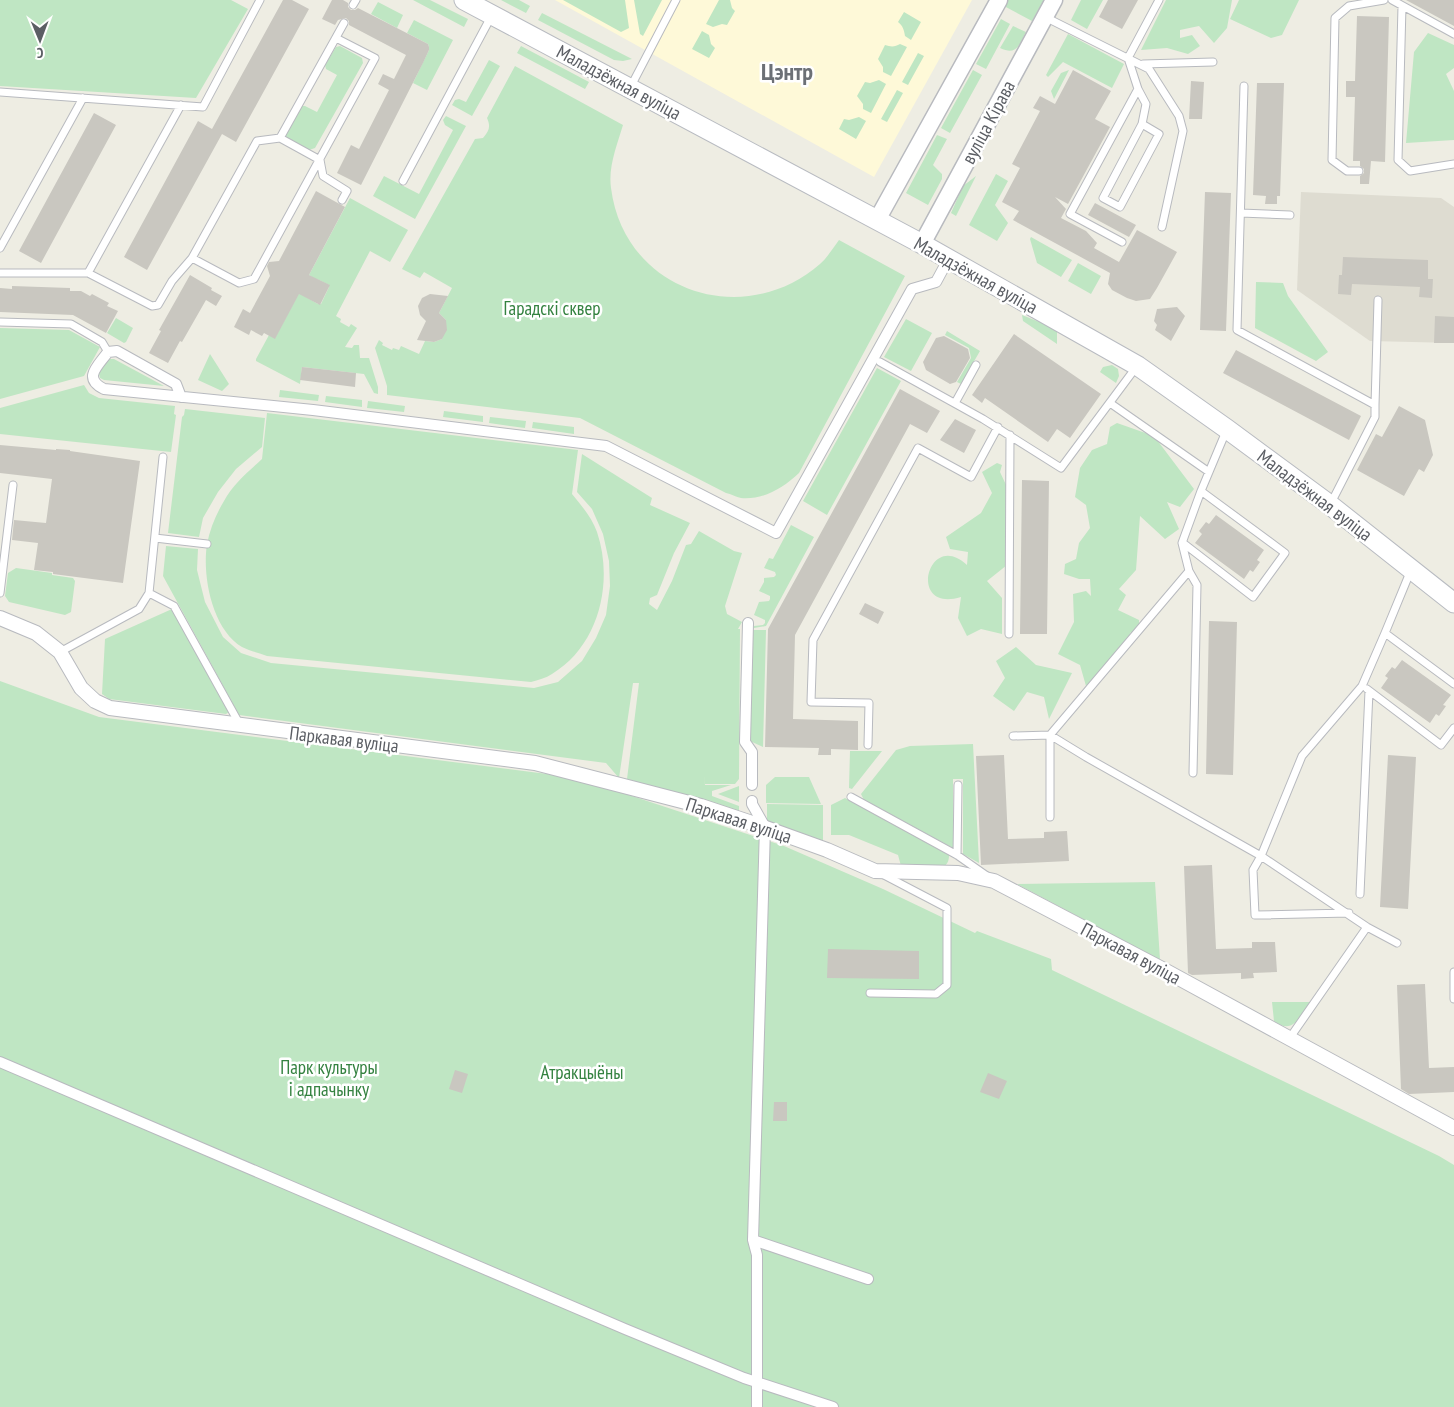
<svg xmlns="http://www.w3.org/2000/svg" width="1454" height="1407" viewBox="0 0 1454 1407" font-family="'PT Sans Narrow',sans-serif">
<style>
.commercial{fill:#fef9d8}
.education{fill:#dedcd1}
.green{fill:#bfe6c3}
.building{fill:#c9c7c0}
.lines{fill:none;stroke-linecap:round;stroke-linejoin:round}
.service-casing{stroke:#b8babf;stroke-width:9}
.pedestrian-casing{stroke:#b8babf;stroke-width:12}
.minor-casing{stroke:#b8babf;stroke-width:16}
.tertiary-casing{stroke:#b8babf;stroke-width:19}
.secondary-casing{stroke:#b8bbc1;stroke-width:21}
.service{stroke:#fff;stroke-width:7}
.pedestrian{stroke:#fff;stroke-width:10}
.minor{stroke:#fff;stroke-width:14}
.tertiary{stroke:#fff;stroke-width:16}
.secondary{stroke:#fff;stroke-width:19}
.labels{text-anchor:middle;stroke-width:5;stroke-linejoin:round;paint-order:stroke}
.street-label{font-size:19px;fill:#5b5e64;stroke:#fff}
.park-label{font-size:19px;fill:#348240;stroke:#fff}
.district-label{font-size:24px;font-weight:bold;fill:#6c7076;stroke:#fff}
</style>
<rect width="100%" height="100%" fill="#eeede3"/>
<path class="commercial" d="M555,0H972L874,177Z"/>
<path class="education" d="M1301,192L1441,198L1454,207V343L1370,341L1297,290Z"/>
<path class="green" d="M0,0H231L248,9L196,98L0,86Z
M413,0H430L468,19L464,27Z
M501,0H519L530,6L526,13Z
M563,0H625L629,28L621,32Z
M634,0H662L643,36L640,34Z
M719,0H730L732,8L735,11L727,25L722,24L713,27L706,24Z
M1007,0H1044L1032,21L1004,6Z
M1081,0H1103L1087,29L1071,20Z
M1166,0H1232L1227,28L1214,43L1199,26L1180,30V38L1192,35L1200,46L1188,54L1167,48L1141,50Z
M1239,0H1299L1282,35L1271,38L1230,19Z
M378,2L403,15L397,28L371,14Z
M904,12L921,22L911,40L905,36C904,30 903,26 898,22Z
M542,13L632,59L623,61L614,60L538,20Z
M1001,19L1010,24L986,69L976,64Z
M414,20L453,40L427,90L413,83L429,50V47L428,44L407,33Z
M1013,26L1026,32C1019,45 1017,56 1000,48Z
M702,31L709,35L711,44L715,48L709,58L692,49Z
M1428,33L1454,45V68L1446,74L1454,91V140L1406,143L1414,52Z
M1068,34L1124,64L1112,88L1063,62L1048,77L1046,75Z
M900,44L907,47L891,76L883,72V67L878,59L885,45C891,47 895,47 900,44Z
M340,46L362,58L363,63L315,148L309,150L286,138L284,134L302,106H305L317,112L337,75L326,69L325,65L336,47Z
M521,46L589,82L585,89L517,53Z
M918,53L924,56L908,85L902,82Z
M489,60L500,66L472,116L452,105L455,100L459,99L466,102Z
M515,66L623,125C617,145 608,167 611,188C624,291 743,331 820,264C827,258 833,248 839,240L905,276L799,473C783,488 764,500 741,498C736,497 731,494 726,493L580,418L387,395V386L375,348L379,340L383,343L382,345L392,350L393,348L399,350L401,346L419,354L425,341L434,342L442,339L446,320L439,313L452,288L424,272L420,278L402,269L475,139L483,138C489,131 491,127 487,118Z
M973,70L982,75L950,133L941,128Z
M1069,70L1054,99L1051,91L1061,73Z
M879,80L886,84L871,113L863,109V104L857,96L865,82L870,83Z
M897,90L903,93L887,122L881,119Z
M446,116L466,126L415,219L373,196L384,176L419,194L453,130L445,125L443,120Z
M859,117L866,121L856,139L839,129L844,119L849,120Z
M937,135L947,139L933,165L942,174V179L928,205L906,193Z
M996,174L1008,181L995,205L1008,223L997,241L969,225Z
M976,176L956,216L951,213L963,186Z
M350,198L408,230L390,262L370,251L336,316L341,319L340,322L349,327L351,324L357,328L345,347L352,348L354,345H359L360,358H369L378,387V394L374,393L364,374L302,367L300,384L256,361V359L269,335L275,338L299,293L318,304H321L329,287V285L317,279H315L309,275Z
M1031,237L1072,260L1061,277L1037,263L1030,239Z
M1078,263L1101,276L1091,294L1068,281Z
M1256,282L1283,283L1288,296L1328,352L1316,361L1255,328Z
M1022,315L1057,329V344L1023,321Z
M116,318L133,328L126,342L124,343L107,333Z
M906,319L932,333L911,371L884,357Z
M0,328L69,330L100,347L84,376L0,399Z
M947,331L980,351L961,384L957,382L971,358L969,348L945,335Z
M210,354L229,384L222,391L198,380Z
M110,359H114L164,386L104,380L100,378L99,374L106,361Z
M1112,365L1118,369L1119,376L1116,383L1100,372L1103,367Z
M877,368L901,381L827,515L803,501Z
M84,385L89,393L99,398L175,406L174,414L176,415L171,452L0,434V408Z
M280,390L319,395L318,401L279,397Z
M326,396L362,400V407L325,402Z
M368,401L405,406L404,412L367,408Z
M185,409L265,418L262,447L236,469L218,492L203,518L199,537L168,533L182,417L184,415Z
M444,411L483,416V422L443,417Z
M267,413L578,450L572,494C582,506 592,518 597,532C614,582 599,646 552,674C546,678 538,680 531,682L267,656C259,653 250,651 242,647C212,629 202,576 207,544C210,529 216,514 224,501C233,484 248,472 262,459Z
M490,417L526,421L525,428L489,423Z
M533,422L574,427V434L532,428Z
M1117,423L1154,436L1194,489L1180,507L1167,502L1179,529L1165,539L1140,516L1136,570L1119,589L1126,595L1118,610L1139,620V628L1130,633L1129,642L1086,686L1080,665L1058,654L1074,622L1073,594L1086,591L1091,596L1090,579H1079L1064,574L1065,564L1076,559L1079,543L1090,528L1086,505L1075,497L1080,468L1092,450L1107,444L1110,427Z
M582,454L652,498L650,505L690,523L674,553L657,595L650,598L649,604L657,610L672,581L686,545L691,544L699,531L734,551L742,553L725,606L727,614L742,622L738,629H740L739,779L735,784H705L704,775L705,785H731L712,791V796L739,806V811L627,779L639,683H633L619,778L606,763L239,715L163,576L166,546L198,549L197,570L205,602L223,637L241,653L271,663L534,688L558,682L582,661L596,638L606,615L610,586L609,561L603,534L592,509L577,492Z
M997,463L1002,465L1000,472L1014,502L1007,531V565L987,581L1002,598V634L981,629L967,636L958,618L961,597C906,614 928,528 967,565L968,552L950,549L946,537L981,513L992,493L982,472Z
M791,525L814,537L766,626L754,628V626L763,625L765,623V620L754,615L759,602L769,601L770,599V596L759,591L764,582V578L774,577L776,575L775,572L764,568L769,558L773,559Z
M16,568L52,573V575L73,578L75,581L71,612L65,615L9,602L5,596L8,573Z
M172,609L229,712L226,714L109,699L102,694L105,639Z
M752,630H766L763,747L750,741Z
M1016,647L1036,665L1072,673L1049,719L1044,697L1027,692L1014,711L993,696L1005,678L996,661Z
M0,681L99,717L563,776L629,795L784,846L883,889L975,933L977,931L1051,959L1052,970L1439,1156L1454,1165V1407H0Z
M973,744L979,863L963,854V779H953V848L864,800L861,794L896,750L910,746Z
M850,751H882L852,789L849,788Z
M775,777H809L821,804L766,803V785Z
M739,786V802L718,794Z
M845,798L949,855C949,862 947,865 941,868L901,866L898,855L849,835H831V805Z
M767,804L823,805V844L767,822Z
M1155,882L1160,960L1017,884Z
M1272,1002H1310C1300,1016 1293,1036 1274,1021Z"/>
<path class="building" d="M283,0H292L309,9L236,142L222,134L147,270L124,257L198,121L212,129Z
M332,0H343L348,3V7L351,10H355L358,8L428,44L429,47V50L423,63L361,185L337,173L351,145L359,149L389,90L378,84L383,74L394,79L406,55L349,25V21L346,18L338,20L335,25L322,19Z
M1108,0H1138L1122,29L1099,17Z
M1406,0H1454V26Z
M1357,16L1389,17L1385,162L1371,161L1369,184H1360V176L1364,173V169L1360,166V161H1353L1355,97H1346V81H1355Z
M1073,70L1111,91L1095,119L1110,127L1068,204L1055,197L1066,209L1061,218L1086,231L1097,243L1094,248L1119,262L1137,230L1177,252L1157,288L1150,299L1136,301L1127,298L1112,290L1108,284L1110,273L1013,220L1019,211L1002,202L1020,168L1012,164L1040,111L1033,108L1040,96L1055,104Z
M1191,81L1204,82L1202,119H1189Z
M1257,83H1284L1280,196H1277V204H1265L1266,196L1253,195Z
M94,113L116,125L41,263L19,251Z
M316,191L345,207L309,275L330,285L320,305L299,294L275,339L264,333L262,336L251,330L249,335L234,327L243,309L250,313L270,276L267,266L269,262L279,261Z
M1205,192L1231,193L1226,331L1200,330Z
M1095,203L1136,225L1129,237L1088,215Z
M1343,257L1428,260V279H1433L1432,298L1419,297L1420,287L1352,284L1351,295L1338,294L1339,275H1342Z
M190,275L212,288L211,290L222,296L216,306L206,300L182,342L180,341L168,363L149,353L161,331L159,330Z
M12,286L70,288V291H81L90,296L92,294L109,303L107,306L118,311L106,333L73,315L0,312V288L12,289Z
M430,294L448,296L439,313L446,320L447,330L442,339L434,342L417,340L426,321L420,315L418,306L422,298Z
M1177,307L1185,316L1171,341L1155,330L1157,325L1154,321L1157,309Z
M1435,316L1454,317V343H1434Z
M1014,334L1101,394L1070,438L1057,429L1048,442L985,398L982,403L972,395Z
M944,336L968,349L970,358L956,382L950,384L926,370L923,362L936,338Z
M1236,350L1361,416L1349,440L1223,373Z
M302,367L356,373L355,387L300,380Z
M900,389L940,411L927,433L910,424L795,635L793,719L858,721V750L831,749V755H818L819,748L765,747L768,629Z
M1399,406L1425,420L1433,455L1424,472L1419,469L1404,496L1357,470L1376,434L1382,437Z
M955,419L976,430L964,453L940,440Z
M0,445L56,450V449L70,450V451L140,461L123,583L53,574V572L34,570L38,543L12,540L14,520L46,523L52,479L0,473Z
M1022,480L1049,481L1047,634H1020Z
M1216,515L1264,550L1257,560L1260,562L1253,572L1250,570L1244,579L1195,543L1202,534L1199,531L1206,522L1209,524Z
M865,603L884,612L878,624L859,614Z
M1209,621L1237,622L1233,775L1206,774Z
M1402,660L1451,695L1443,705L1446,706L1439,716L1436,714L1430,723L1381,688L1388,678L1385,676L1392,667L1395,669Z
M1004,755L1008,839L1044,838V832L1067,831L1069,861L981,865L976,756Z
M1388,755L1416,757L1408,909L1380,907Z
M1212,865L1216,949L1252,948V942H1275L1277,972L1253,973L1254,978L1241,979V973L1192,975L1188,973L1184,866Z
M828,949L919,951V979L827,978Z
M1425,984L1429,1068L1454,1067V1092L1409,1094L1401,1089L1397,985Z
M455,1070L468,1074L462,1093L449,1089Z
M988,1073L1007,1081L999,1099L980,1092Z
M774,1102H787V1121H773Z"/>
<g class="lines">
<g class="service-casing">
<path id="service" d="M1392,0L1454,34
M353,5L356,0
M1402,6L1398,160L1410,171L1454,164
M1045,17L1149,69L1179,116L1183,131L1162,227
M1143,64L1213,62
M1244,86L1237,330L1375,405V417L1330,505
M630,88L676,0
M1138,89L1146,104L1142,124L1103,198L1120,207L1159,134L1142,124
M0,92L203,107L260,0
M280,138L320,160L323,176L347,191L342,200
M1359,171H1347L1332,160L1335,18L1349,6L1384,0
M403,181L492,15
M1241,213L1290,215
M1122,242L1070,214L1138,89L1128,58L1159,0
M0,248L83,98
M192,258L239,283L254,279L375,58L336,38
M0,273H88L152,306L158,305L172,281L192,258L257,141L280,138L344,23
M88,273L181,105
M0,322L71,324L102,342L108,352
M880,362L983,419L1061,468L1137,366
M955,403L976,365
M1110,403L1209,472
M1375,405L1378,300
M155,538L207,544
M1183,543L1253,597L1285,553L1201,491
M1189,571L1197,585L1193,773
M0,593L13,485
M149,593L174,606L240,725
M1385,633L1454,684
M1009,634L1010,435
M60,652L139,609L149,593L163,457
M1367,689L1441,745L1454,728
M1013,736L1050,735L1086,757L1261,856L1367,927L1397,943
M868,745L869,703L811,702L813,640L918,448L971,477L998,427
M851,797L957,855L987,876
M1050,817V735L1189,571L1182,543L1201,491L1227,429
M957,855L958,785
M1360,894L1369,691
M1349,913L1255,915L1253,870L1261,856L1302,756L1362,686L1385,633L1411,570
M1454,972V999
M870,993L936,994L947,985V908L882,874
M1289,1039L1367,927"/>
</g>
<g class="pedestrian-casing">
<path id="pedestrian" d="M181,397L176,384L117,351L108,352C98,366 82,378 104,389L313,410L606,446L776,533L912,289L936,282L949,258
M748,623L745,742L752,752V785
M752,801V804L765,827L753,1240L757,1255V1407
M0,1062L625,1329L744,1378L833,1407
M753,1240L868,1279"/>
</g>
<g class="minor-casing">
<path id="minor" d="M0,618L36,633L60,652L81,688L95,701L110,708L535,763L701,806L752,823L827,850L875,871L958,873L994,881L1164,970L1454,1128"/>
</g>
<g class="tertiary-casing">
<path id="tertiary" d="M877,220L999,0
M922,244L1054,0"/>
</g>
<g class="secondary-casing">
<path id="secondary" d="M464,0L922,244L1138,366L1227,429L1330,505L1454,603"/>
</g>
<use href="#service" class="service"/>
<use href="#pedestrian" class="pedestrian"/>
<use href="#minor" class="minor"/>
<use href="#tertiary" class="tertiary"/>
<use href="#secondary" class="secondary"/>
</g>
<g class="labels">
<g class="street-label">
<text transform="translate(619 82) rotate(28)" y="7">Маладзёжная вуліца</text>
<text transform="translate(988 122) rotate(-62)" y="7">вуліца Кірава</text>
<text transform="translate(976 275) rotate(29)" y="7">Маладзёжная вуліца</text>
<text transform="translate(1315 495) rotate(37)" y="7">Маладзёжная вуліца</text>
<text transform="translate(344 739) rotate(7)" y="7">Паркавая вуліца</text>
<text transform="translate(739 820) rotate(18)" y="7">Паркавая вуліца</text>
<text transform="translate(1131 953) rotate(28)" y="7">Паркавая вуліца</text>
</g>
<g class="park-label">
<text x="552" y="315">Гарадскі сквер</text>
<text x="329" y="1074">Парк культуры<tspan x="329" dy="22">і адпачынку</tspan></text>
<text x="582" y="1079">Атракцыёны</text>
</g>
<g class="district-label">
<text x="787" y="80">Цэнтр</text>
</g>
</g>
<g transform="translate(40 40) rotate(179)" stroke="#ffffff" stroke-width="4" paint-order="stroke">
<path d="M0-4L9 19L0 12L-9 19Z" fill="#5b5e64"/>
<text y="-8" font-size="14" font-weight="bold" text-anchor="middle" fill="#5b5e64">С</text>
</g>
</svg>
